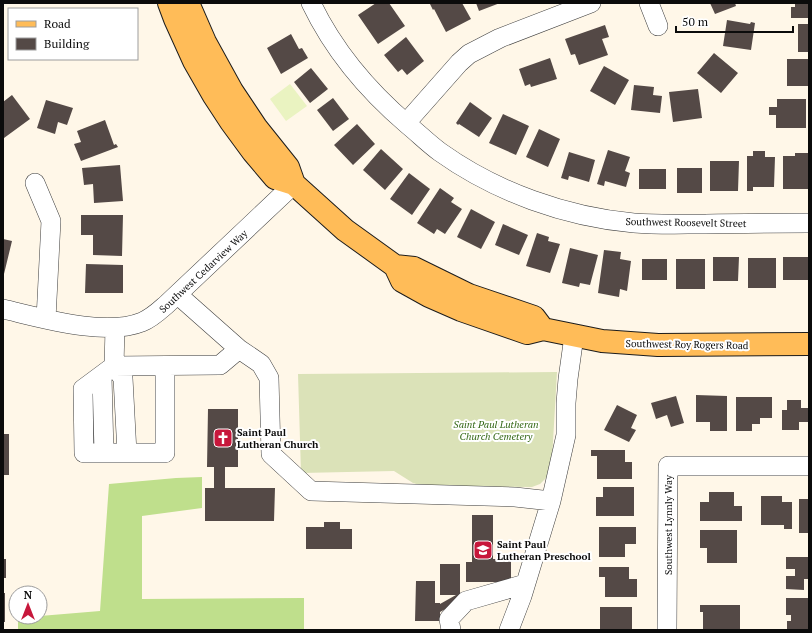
<svg xmlns="http://www.w3.org/2000/svg" width="812" height="633" viewBox="0 0 812 633" font-family="'PT Serif',serif">
<style>
.forest{fill:#bfdf8c}
.cemetery{fill:#dbe2b8}
.pitch{fill:#eaf3c1}
.building{fill:#544946}
.lines{fill:none;stroke-linecap:round;stroke-linejoin:round}
.minor-casing{stroke:#3e3e3e;stroke-width:20}
.major-casing{stroke:#1c1c1c;stroke-width:24}
.minor{stroke:#fff;stroke-width:19}
.major{stroke:#ffbc58;stroke-width:22}
.labels{text-anchor:middle;stroke-width:4;stroke-linejoin:round;paint-order:stroke}
.street-label{font-size:10px;fill:#0b0b0b;stroke:#fff}
.park-label{font-size:10px;font-style:italic;fill:#346816;stroke:#fff}
.poi-label{font-size:10px;font-weight:bold;fill:#0b0b0b;stroke:#fff;text-anchor:start}
</style>
<rect width="100%" height="100%" fill="#fff7e8"/>
<path class="forest" d="M202,477V508L142,516V599L304,598V630H18V618L40,617V616L100,611L109,484L176,478Z"/>
<path class="cemetery" d="M557,372L552,459L547,477L540,484L532,487L423,486L413,483L394,471L301,473L298,374Z"/>
<path class="pitch" d="M290,84L307,106L286,121L270,99Z"/>
<path class="building" d="M376,3H389L405,26L378,44L358,15Z
M432,3H462L471,19L446,32L434,9L433,10L430,4Z
M476,3H500L479,11Z
M710,3H735L736,6L715,14Z
M795,3H809V18H791V7H795Z
M727,20L750,24L751,22L755,23L751,50L723,46Z
M798,24H809V52H798Z
M605,25L609,37L602,39L608,55L579,65L575,54L571,55L565,39Z
M291,34L299,49L302,48L308,58L281,74L267,48Z
M406,37L424,61L407,75L402,69L398,72L384,55Z
M714,53L738,73L721,93L697,73Z
M550,58L557,79L531,87L530,84L525,86L519,69Z
M787,59H809V86H787Z
M604,66L629,80L615,105L590,91Z
M311,68L328,89L310,103L294,82Z
M634,85L654,87L653,95L662,96L660,113L631,110Z
M698,89L702,118L673,122L669,92Z
M12,95L30,119L4,138L3,136V102Z
M333,98L349,119L333,131L317,110Z
M777,99H806V128H776V115H769V107H777Z
M46,100L73,108L67,125L58,122L55,134L37,128Z
M470,102L492,118L479,137L459,124L458,125L456,123Z
M503,114L529,126L516,155L489,143Z
M105,120L114,145L116,144L118,147L81,161L74,144L81,142L77,131Z
M357,124L375,144L353,165L334,145Z
M539,129L560,139L548,167L526,157Z
M381,149L403,169L385,190L363,170Z
M608,150L630,157L625,171L630,173L626,187L605,181L604,186L597,184Z
M753,151H765V157H775L774,187H753V191H747V156H753Z
M569,152L595,160L589,182L569,176L568,180L561,178Z
M795,153H809V189H783V156H795Z
M710,161H739L738,191H710Z
M120,165L123,201L94,203L93,184L84,185L82,168Z
M677,168H702V193H677Z
M639,169H666V189H639Z
M409,173L430,189L412,215L390,199Z
M440,188L454,198L451,202L462,209L445,234L437,229L434,234L417,223Z
M471,209L495,222L481,249L457,237Z
M81,215H123L122,256L93,255V235H81Z
M503,224L528,235L519,255L495,245Z
M537,233L549,237L548,241L560,244L550,273L526,266Z
M3,239L12,241L4,274H3Z
M570,248L598,255L590,285L580,283L579,287L562,283Z
M604,250L621,252L620,259L631,261L627,291L620,289L619,297L598,293Z
M713,257H739L738,281H713Z
M783,257H809V280H783Z
M748,258H776V288H748Z
M642,259H667V280H642Z
M676,259H705V289H676Z
M86,264L123,265V293H85Z
M696,395L727,396V431H710V422H696Z
M676,396L684,423L671,427L667,415L656,419L651,403Z
M736,397H772V418H760V424H752V431H736Z
M787,400H801V408H809V422H799V430H782V410H787Z
M617,405L637,415L631,428L636,430L629,442L604,430Z
M208,409H238V467H225V488H275L274,521H205V488H214V467H207Z
M3,434H9V475H3Z
M591,450H625V462H632V479H597V456H591Z
M603,487H634V516H596V497H603Z
M709,492H734V506H742V521H700V502H709Z
M761,496H782V502H792V529H784V525H761Z
M799,499H809V533H799Z
M472,515H493V559H511V582H466V562H472Z
M324,522H340V529H352V549H306V527H324Z
M599,527H636V544H625V557H599Z
M700,530H737V563H707V548H700Z
M786,557H809V579H804V590L786,589V576H795V569H786Z
M3,559H6V578H3Z
M440,564H460V601L440,612V621H415L416,581H435V603H440V604L456,595H440Z
M599,567H629V579H637V597H605V577H599Z
M3,593H5V622H3Z
M786,598H809V630H787V621H791V615H786Z
M700,605H740V630H703V612H700Z
M600,607H632V630H600Z"/>
<g class="lines">
<g class="minor-casing">
<path id="minor" d="M311,3C334,51 368,91 408,125C419,134 429,144 440,152C496,192 566,217 634,223C658,225 682,224 706,224C741,223 775,223 809,223
M649,3L658,26
M406,123L459,63L469,54L500,38L591,3
M35,183L51,221L46,319
M178,295L239,349L261,364L269,378L271,454L311,491L515,497L551,501
M3,309C42,318 105,337 142,322C152,318 159,311 167,304L294,184
M115,328L114,366L123,378L127,453
M165,366V453H84L83,389L114,366L220,365L239,349
M102,376L104,453
M451,630L449,619L466,601L525,584
M509,630L522,596L551,501L566,435V403L568,379L574,336
M667,630L668,466H809"/>
</g>
<g class="major-casing">
<path id="major" d="M169,3L175,19L194,61L214,96L231,122L253,152L275,178L294,184L345,230L395,266L414,268L469,295L534,317L543,329
M188,3L205,42L232,91L256,127L288,167L294,184
M395,266L402,281L429,296L461,310L527,333L543,329L602,341L658,345L809,344"/>
</g>
<use href="#minor" class="minor"/>
<use href="#major" class="major"/>
</g>
<defs>
<g id="church-square" transform="scale(1)"><rect x="-9" y="-9" width="18" height="18" rx="4" fill="#c7173b" stroke="#fff"/><path d="M-1.2-6h2.4v3.5h3.3v2.4h-3.3V6h-2.4V-.1h-3.3v-2.4h3.3Z" fill="#fff"/></g>
<g id="school-square" transform="scale(1)"><rect x="-9" y="-9" width="18" height="18" rx="4" fill="#c7173b" stroke="#fff"/><path d="M0-5L7-2L0 1L-7-2ZM-4 1L0 2.5L4 1V4Q0 6-4 4Z" fill="#fff"/></g>
</defs>
<g fill-rule="evenodd">
<use href="#church-square" x="223" y="438"/>
<use href="#school-square" x="483" y="550"/>
</g>
<g class="labels">
<g class="street-label">
<text transform="translate(686 222) rotate(1)" y="4">Southwest Roosevelt Street</text>
<text transform="translate(203 271) rotate(-43)" y="4">Southwest Cedarview Way</text>
<text transform="translate(687 344) rotate(1)" y="4">Southwest Roy Rogers Road</text>
<text transform="translate(668 525) rotate(-90)" y="4">Southwest Lynnly Way</text>
</g>
<g class="park-label">
<text x="496" y="428">Saint Paul Lutheran<tspan x="496" dy="12">Church Cemetery</tspan></text>
</g>
<g class="poi-label">
<text x="237" y="436">Saint Paul<tspan x="237" dy="12">Lutheran Church</tspan></text>
<text x="497" y="548">Saint Paul<tspan x="497" dy="12">Lutheran Preschool</tspan></text>
</g>
</g>
<rect width="812" height="633" fill="none" stroke="#0b0b0b" stroke-width="8"/>
<rect x="8" y="8" width="130" height="52" fill="#ffffff" stroke="#9d9d9d"/>
<rect x="16" y="21" width="20" height="6" fill="#ffbc58" stroke="#9d9d9d"/>
<text x="44" y="28" font-size="12" fill="#0b0b0b">Road</text>
<rect x="16" y="38" width="20" height="12" fill="#544946" stroke="#9d9d9d"/>
<text x="44" y="48" font-size="12" fill="#0b0b0b">Building</text>
<g transform="translate(28 605)"><circle r="19" fill="#ffffff" stroke="#9d9d9d"/>
<path d="M0-3L7 15L0 10L-7 15Z" fill="#c7173b"/>
<text y="-6" font-size="11" font-weight="bold" text-anchor="middle" fill="#0b0b0b">N</text>
</g>
<path d="M676 26v6h117v-6" fill="none" stroke="#0b0b0b" stroke-width="2"/>
<text x="682" y="26" font-size="12" fill="#0b0b0b" stroke="#ffffff" stroke-width="3" paint-order="stroke">50 m</text>
</svg>
